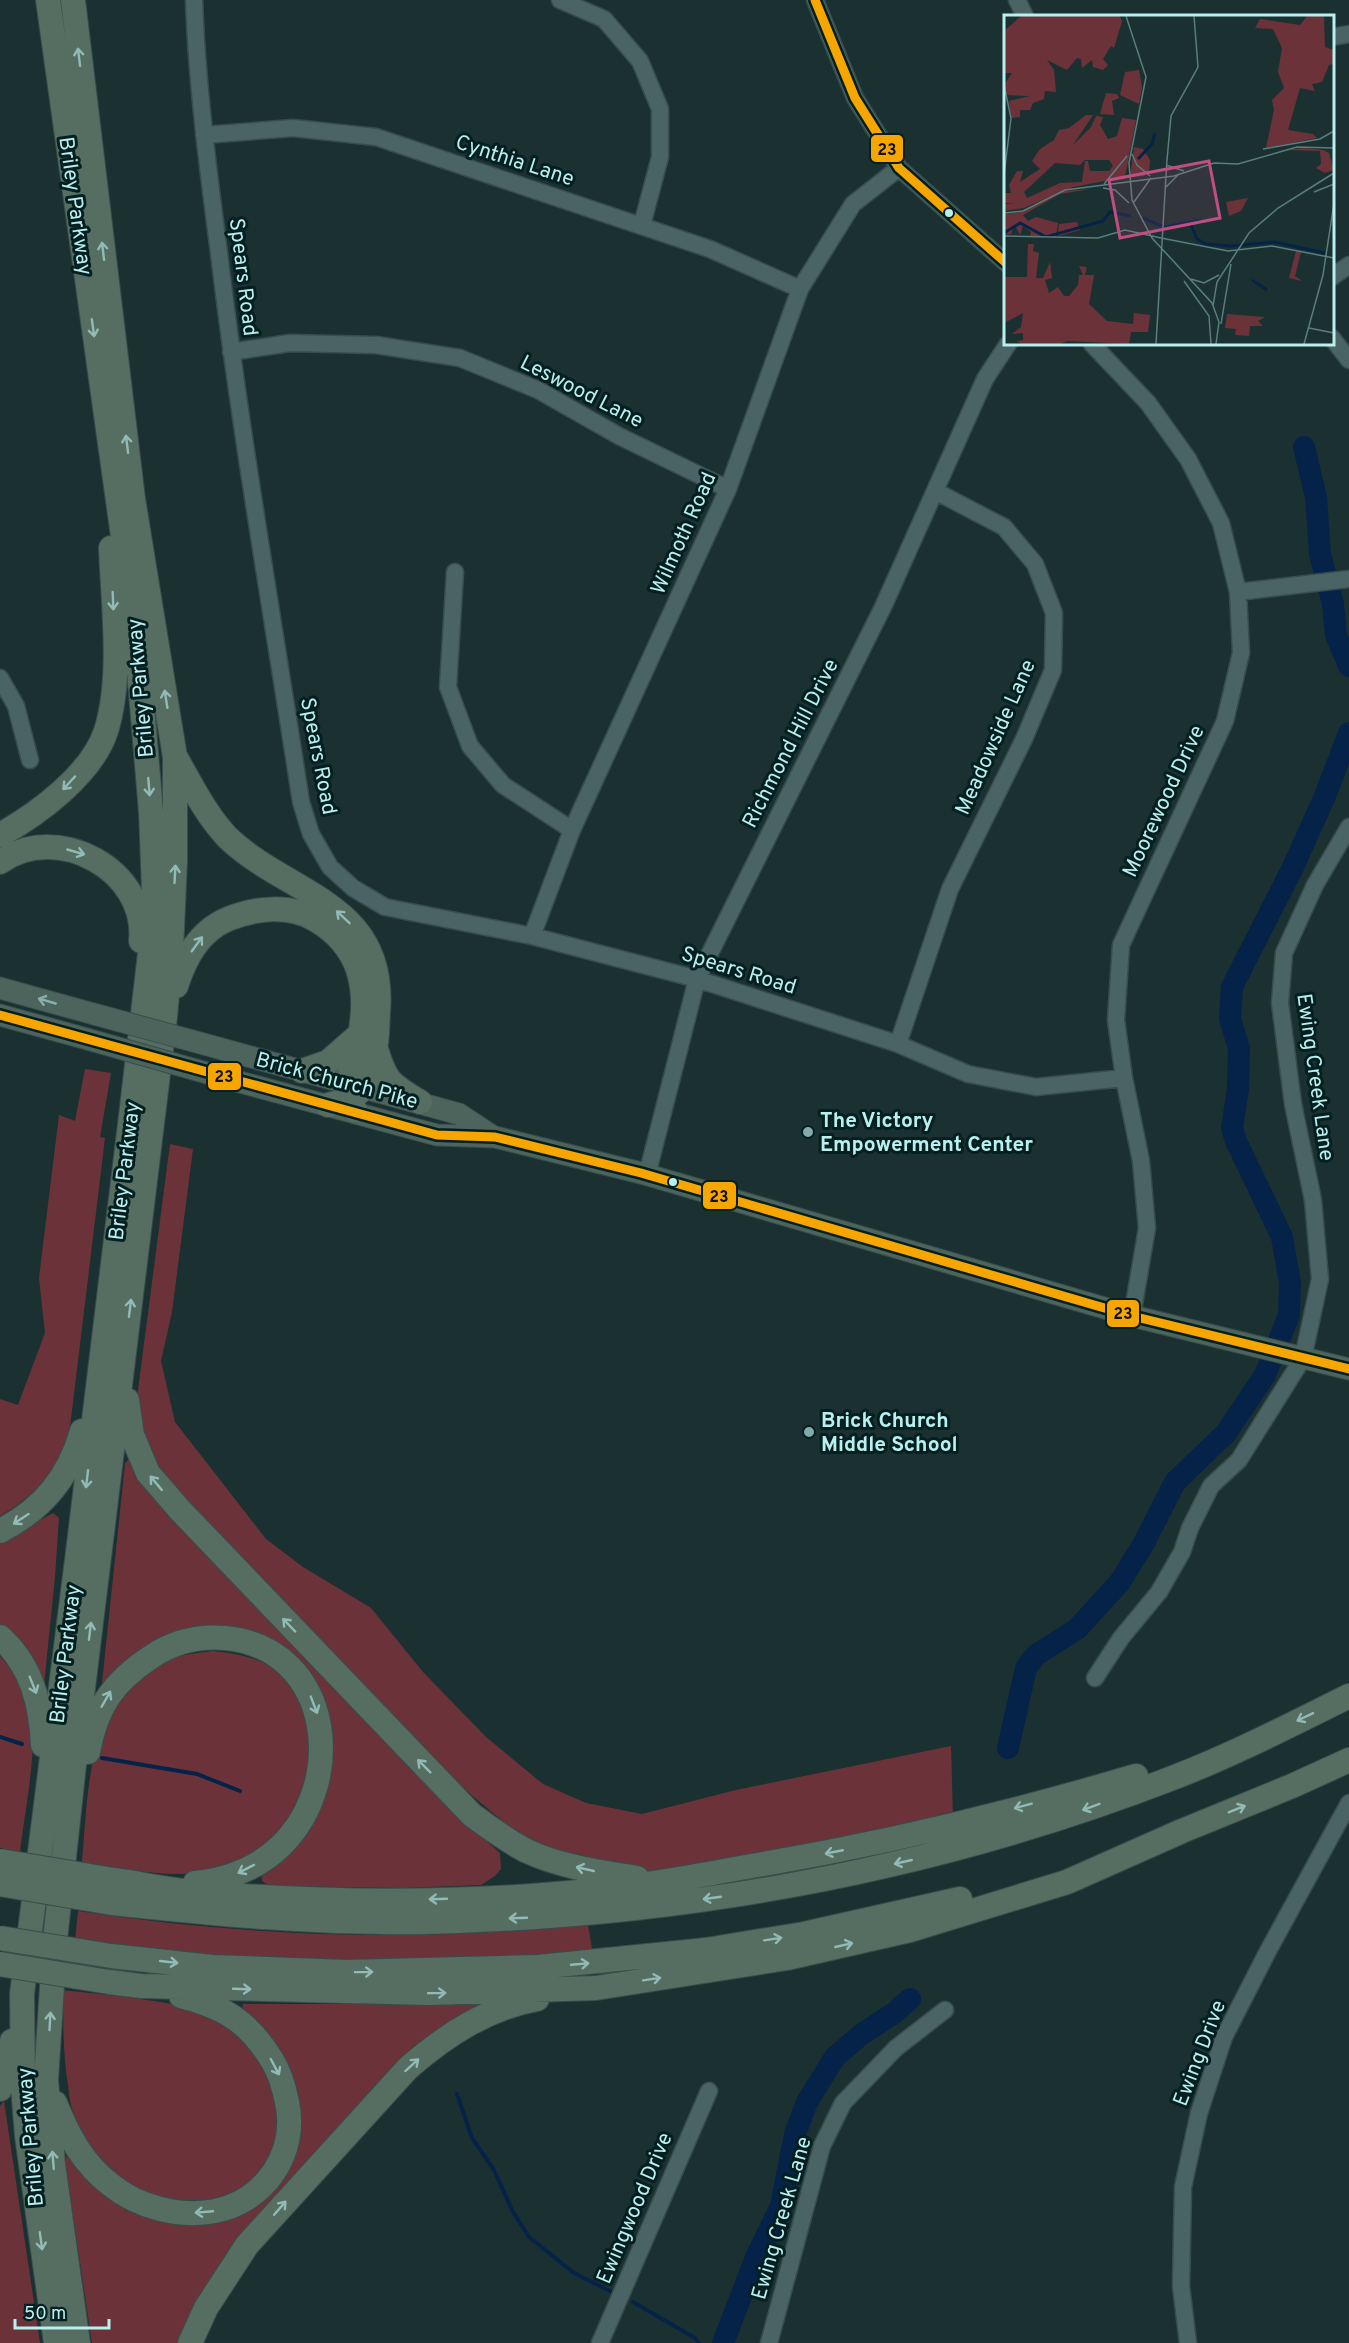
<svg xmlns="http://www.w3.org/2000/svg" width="1349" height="2343" viewBox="0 0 1349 2343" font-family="Overpass,sans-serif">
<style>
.green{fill:#6b3339}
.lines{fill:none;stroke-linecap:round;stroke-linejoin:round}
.stream{stroke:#052349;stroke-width:4}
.river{stroke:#052349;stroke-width:22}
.minor-casing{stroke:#374d4d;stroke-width:19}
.major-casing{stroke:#374d4d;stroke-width:23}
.highway-casing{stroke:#374d4d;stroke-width:26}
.minor{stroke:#4a6465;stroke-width:16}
.major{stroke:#4c645c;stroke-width:21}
.highway{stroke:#566d61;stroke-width:24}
.major-bridge-casing{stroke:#374d4d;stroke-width:23;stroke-linecap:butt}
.highway-bridge-casing{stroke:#374d4d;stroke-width:26;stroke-linecap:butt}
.major-bridge{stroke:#4c645c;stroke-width:21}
.highway-bridge{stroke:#566d61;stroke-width:24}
.bus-1-casing{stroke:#041f20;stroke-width:14}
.bus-1{stroke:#f7a600;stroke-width:9}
.oneway{stroke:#91bbb6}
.oneway2{stroke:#88b0ad}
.bus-dot{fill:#b9efef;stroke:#041f20;stroke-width:2}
.poi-dot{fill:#82acac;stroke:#041f20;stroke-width:2}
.labels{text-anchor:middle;stroke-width:6;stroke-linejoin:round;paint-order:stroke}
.street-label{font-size:21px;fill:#b9efef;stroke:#041f20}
.poi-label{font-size:21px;font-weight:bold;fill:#b9efef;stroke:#041f20;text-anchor:start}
.inset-river{fill:none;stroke:#052349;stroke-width:3}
.inset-road{fill:none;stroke:#5a7d7d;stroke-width:1.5}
.view{fill:#c04e80;fill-opacity:0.15;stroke:#c04e80;stroke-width:3}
.inset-edge{fill:none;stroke:#b9efef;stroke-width:3}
.line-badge{stroke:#041f20;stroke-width:2}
.pale-badge-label{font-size:16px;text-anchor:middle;font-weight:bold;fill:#111}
</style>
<rect width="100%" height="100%" fill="#1b3131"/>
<path class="green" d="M85,1069L111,1073L100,1137L105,1138L70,1427C58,1470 38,1494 0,1516V1399L18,1405L45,1333L39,1278L59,1115L75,1121Z
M170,1144L193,1149L172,1312L161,1361L175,1422L266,1539L303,1567L371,1608L423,1672L486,1737L543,1784L586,1803L642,1814L736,1790L951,1746L953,1817L663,1872L619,1870L569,1859L524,1839L469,1793L399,1728L157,1476L136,1423L138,1390Z
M130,1457L466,1823L500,1853L501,1869L495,1876L481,1885L402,1888L269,1886L262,1881L261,1872L316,1812L312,1683L222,1630L107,1684L102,1683L125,1464Z
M53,1513L59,1518L55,1577L44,1685L0,1628V1542Z
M213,1651C232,1653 250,1656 266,1664C322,1693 321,1771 292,1818C286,1827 262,1850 252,1856C244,1862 228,1868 218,1870C174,1880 126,1869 82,1862C88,1794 87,1689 164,1660C179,1655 197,1653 213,1651Z
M0,1656C9,1666 27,1691 30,1703C39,1744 25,1809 20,1852L0,1848Z
M78,1911C176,1926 274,1934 374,1935C445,1936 517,1930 588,1925L593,1954C521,1957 447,1963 375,1963C275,1964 173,1955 75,1940Z
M63,1990C103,1995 196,2001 227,2023C236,2029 255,2050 261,2059C265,2065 267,2074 270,2081C278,2103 280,2124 273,2147C252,2208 176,2212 127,2183C102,2168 83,2139 73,2112C70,2104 69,2094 68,2085C63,2054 63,2022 63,1990Z
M243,2004H483L249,2232L216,2270L189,2321L179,2343H92L65,2162L69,2147L98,2185L230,2215L297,2124L242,2013Z
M4,2101L40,2343H0V2106Z"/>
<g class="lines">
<path class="stream" d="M0,1737L22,1744
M102,1758L197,1774L240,1791
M457,2094L472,2138L494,2170L512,2210L529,2237L574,2273L610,2291
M633,2302L695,2338L699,2343"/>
<path class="river" d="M1304,447L1316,497L1320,554L1333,604L1336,635L1349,666
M1008,1748L1026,1668L1036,1655L1077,1629L1120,1582L1144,1543L1175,1482L1226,1433L1265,1375L1289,1315L1290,1283L1282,1237L1236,1141L1232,1128L1238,1089L1239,1048L1230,1019L1232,987L1294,865L1325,796L1349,733
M723,2343L757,2255L781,2206L795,2134L807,2102L835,2057L862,2034L894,2013L910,1999"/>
<g class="minor-casing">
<path id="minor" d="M194,0C197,85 208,169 219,253C241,437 273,619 301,802L311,834L330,867L353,888L385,907L532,936L697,979L898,1044L968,1074L1036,1087L1124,1078
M560,0L604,19L640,61L660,109V157L642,225
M815,0L855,98L899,168L1006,263
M1017,0L1025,16
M1332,37L1349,34
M204,135L293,128L376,137L710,249L800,289
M1332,277L1349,265
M1332,338L1349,360
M1092,344L1148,403L1188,459L1221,523L1238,592L1241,653L1225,721L1121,945L1116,1020L1124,1078L1141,1161L1147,1228L1132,1316
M231,352L290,343L376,345L460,358L538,390L619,436L728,489
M455,572L448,687L470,746L503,785L572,830
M1238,592L1349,579
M0,678L16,706L30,760
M532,936L572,830L728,489L800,289L853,204L899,168
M898,1044L950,889L1024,739L1053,670L1054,613L1035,564L1004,527L935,491
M647,1175L697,979L883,607L985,379L1008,344
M1095,1678L1121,1638L1159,1592L1182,1552L1190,1528L1211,1486L1239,1460L1303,1358L1320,1279L1313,1200L1293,1104L1280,1003L1284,953L1315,885L1349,827
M600,2343L709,2091
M769,2343L822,2146L843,2103L896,2048L945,2010
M1188,2343L1181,2286L1183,2187L1199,2113L1224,2037L1268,1951L1349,1803"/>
</g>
<g class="major-casing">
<path id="major" d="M0,988L94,1014
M0,1015L87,1039
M222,1049L459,1114L494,1137
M214,1075L437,1135L495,1137L641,1173L1132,1316L1349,1369"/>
</g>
<g class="highway-casing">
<path id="highway" d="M48,0L135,622L151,812L154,890L152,936L131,1116L78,1552L22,1994L23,2086L27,2136L56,2343
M73,0L133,499L175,757V861L171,951L165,1017L77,1737L55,1940L46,2080L53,2164L78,2343
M176,758C192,786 206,815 228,838C289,896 387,902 378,1012C377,1026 378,1040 374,1053C365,1089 367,1095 328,1105
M0,835C38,814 92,774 106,731C123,677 113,604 111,548
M0,862C57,821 148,870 141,941
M176,986C185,958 199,931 228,919C255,908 290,904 316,920C360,946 369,987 360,1035C354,1064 341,1082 355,1110
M376,1049C386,1083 391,1084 420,1102
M302,1071L328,1062L360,1034
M127,1400L132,1435L148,1473L179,1509L472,1815C490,1828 507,1841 527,1851C561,1867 600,1872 637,1878
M0,1531C43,1509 69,1477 82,1431
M0,1637C32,1666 41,1704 43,1745
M88,1752C96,1707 113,1682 151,1657C173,1642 199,1636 225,1638C335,1648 349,1789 274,1852C251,1871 224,1880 195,1883
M114,1880C143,1884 173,1891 202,1893C339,1904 480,1904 618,1888C661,1883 703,1875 746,1867C877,1845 1008,1814 1136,1776
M112,1903C216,1914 320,1924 425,1922C681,1916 936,1870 1175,1777C1235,1754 1292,1724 1349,1696
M111,1956L212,1967L347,1972L538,1967L706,1950L804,1934L960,1899
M109,1982L141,1986L430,1993L596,1988L787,1958L910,1930L1067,1882L1182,1831L1292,1786L1349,1760
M0,2089L6,2074L12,2041
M55,2103C68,2135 83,2164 111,2185C138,2207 180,2218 215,2211C265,2201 298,2153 287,2102C284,2087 280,2073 272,2060C248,2021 224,2007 181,1996
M190,2343L206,2308L247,2245L408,2068C446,2035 487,2008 537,1999"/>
</g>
<use href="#minor" class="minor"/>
<use href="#major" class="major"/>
<use href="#highway" class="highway"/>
<g class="major-bridge-casing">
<path id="major-bridge" d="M94,1014L222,1049
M87,1039L214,1075"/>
</g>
<g class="highway-bridge-casing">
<path id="highway-bridge" d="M0,1861L114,1880
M0,1884L112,1903
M0,1938L111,1956
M0,1964L109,1982"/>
</g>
<use href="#major-bridge" class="major-bridge"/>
<use href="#highway-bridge" class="highway-bridge"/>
<g class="bus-1-casing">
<path id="bus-1" d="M815,0L855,98L899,168L1006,263
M0,1015L437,1135L495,1137L641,1173L1132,1316L1349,1369"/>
</g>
<use href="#bus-1" class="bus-1"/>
</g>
<defs><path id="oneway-shaft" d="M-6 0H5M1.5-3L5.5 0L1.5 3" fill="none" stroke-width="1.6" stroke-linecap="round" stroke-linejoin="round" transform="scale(1.5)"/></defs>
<g class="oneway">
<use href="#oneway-shaft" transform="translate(79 57) rotate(-97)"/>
<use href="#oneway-shaft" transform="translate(103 251) rotate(-97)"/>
<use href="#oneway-shaft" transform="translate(93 328) rotate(82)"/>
<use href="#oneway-shaft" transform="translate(127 444) rotate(-97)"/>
<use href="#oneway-shaft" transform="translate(113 601) rotate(88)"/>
<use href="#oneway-shaft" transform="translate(166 699) rotate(-99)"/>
<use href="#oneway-shaft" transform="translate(69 783) rotate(133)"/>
<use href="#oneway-shaft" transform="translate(149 787) rotate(85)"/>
<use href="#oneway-shaft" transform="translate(76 852) rotate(16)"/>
<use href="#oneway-shaft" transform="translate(175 874) rotate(-87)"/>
<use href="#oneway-shaft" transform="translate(343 917) rotate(-137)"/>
<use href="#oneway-shaft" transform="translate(197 944) rotate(-54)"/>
<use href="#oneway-shaft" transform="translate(130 1308) rotate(-83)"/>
<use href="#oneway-shaft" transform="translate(87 1479) rotate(97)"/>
<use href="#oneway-shaft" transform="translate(156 1483) rotate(-130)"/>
<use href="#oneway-shaft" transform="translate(21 1519) rotate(147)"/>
<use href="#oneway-shaft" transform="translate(289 1625) rotate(-134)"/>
<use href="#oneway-shaft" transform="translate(90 1631) rotate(-83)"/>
<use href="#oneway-shaft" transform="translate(33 1685) rotate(68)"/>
<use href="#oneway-shaft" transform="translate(106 1699) rotate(-60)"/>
<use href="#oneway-shaft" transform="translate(314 1705) rotate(69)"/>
<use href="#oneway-shaft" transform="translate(1305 1717) rotate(154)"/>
<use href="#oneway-shaft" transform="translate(424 1766) rotate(-135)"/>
<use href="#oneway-shaft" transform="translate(1023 1806) rotate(165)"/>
<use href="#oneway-shaft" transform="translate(1091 1807) rotate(160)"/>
<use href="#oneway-shaft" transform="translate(1237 1809) rotate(-22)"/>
<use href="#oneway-shaft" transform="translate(834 1852) rotate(169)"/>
<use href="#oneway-shaft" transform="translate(903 1862) rotate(167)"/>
<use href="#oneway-shaft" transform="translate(246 1869) rotate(153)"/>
<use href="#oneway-shaft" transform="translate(585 1869) rotate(-167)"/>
<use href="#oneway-shaft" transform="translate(712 1898) rotate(172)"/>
<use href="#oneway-shaft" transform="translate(438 1899) rotate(178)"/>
<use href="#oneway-shaft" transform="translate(518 1918) rotate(178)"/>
<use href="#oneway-shaft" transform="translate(773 1939) rotate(-9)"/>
<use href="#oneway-shaft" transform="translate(844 1945) rotate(-13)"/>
<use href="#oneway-shaft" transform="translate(169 1962) rotate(6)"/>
<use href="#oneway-shaft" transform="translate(580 1964) rotate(-5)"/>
<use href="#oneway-shaft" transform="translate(364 1972) rotate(-1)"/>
<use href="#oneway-shaft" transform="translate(652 1979) rotate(-9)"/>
<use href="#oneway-shaft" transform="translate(242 1989) rotate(2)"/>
<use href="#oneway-shaft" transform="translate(437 1993) rotate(-1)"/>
<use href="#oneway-shaft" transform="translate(50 2021) rotate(-87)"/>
<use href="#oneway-shaft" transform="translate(412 2065) rotate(-42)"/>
<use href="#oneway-shaft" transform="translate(275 2067) rotate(62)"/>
<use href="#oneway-shaft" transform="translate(53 2160) rotate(-95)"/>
<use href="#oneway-shaft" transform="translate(280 2208) rotate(-49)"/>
<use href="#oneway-shaft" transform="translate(204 2212) rotate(175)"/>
<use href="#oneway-shaft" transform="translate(41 2241) rotate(82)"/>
</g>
<use class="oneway2" href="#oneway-shaft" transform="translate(47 1001) rotate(-164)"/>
<g class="bus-dot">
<circle cx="949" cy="213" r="5"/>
<circle cx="673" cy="1182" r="5"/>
</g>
<g class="poi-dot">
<circle cx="808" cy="1132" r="6"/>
<circle cx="809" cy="1432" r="6"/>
</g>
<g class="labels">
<g class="street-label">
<text transform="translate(515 160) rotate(18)" y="7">Cynthia Lane</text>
<text transform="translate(76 206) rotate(82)" y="7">Briley Parkway</text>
<text transform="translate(244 277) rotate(83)" y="7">Spears Road</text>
<text transform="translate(582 391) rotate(27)" y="7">Leswood Lane</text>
<text transform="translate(683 533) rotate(-66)" y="7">Wilmoth Road</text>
<text transform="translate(140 688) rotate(-95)" y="7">Briley Parkway</text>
<text transform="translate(995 737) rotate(-66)" y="7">Meadowside Lane</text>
<text transform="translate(790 743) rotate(-63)" y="7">Richmond Hill Drive</text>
<text transform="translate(319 756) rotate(79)" y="7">Spears Road</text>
<text transform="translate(1163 801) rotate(-65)" y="7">Moorewood Drive</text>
<text transform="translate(739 970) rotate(17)" y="7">Spears Road</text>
<text transform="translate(1316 1077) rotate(82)" y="7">Ewing Creek Lane</text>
<text transform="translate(337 1080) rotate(15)" y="7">Brick Church Pike</text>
<text transform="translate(124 1171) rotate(-83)" y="7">Briley Parkway</text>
<text transform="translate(65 1654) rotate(-83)" y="7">Briley Parkway</text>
<text transform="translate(1199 2053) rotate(-69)" y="7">Ewing Drive</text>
<text transform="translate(30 2137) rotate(-95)" y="7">Briley Parkway</text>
<text transform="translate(634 2208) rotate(-67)" y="7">Ewingwood Drive</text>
<text transform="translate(781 2218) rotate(-74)" y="7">Ewing Creek Lane</text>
</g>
<g class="poi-label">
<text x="820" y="1127">The Victory<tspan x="820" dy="24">Empowerment Center</tspan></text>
<text x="821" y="1427">Brick Church<tspan x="821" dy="24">Middle School</tspan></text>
</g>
</g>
<g transform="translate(1004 15)">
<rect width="330" height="330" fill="#1b3131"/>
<path d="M17,1H116L118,6L110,33L107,31L99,44L104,50L99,55L89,52L88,45L78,53L77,44L73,43L63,55L43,45L50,55L52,77L41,76L40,84L29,88L26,95H16V102L7,103L5,86L26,81L3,80L0,70L8,58H0V16ZM303,1H320L321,32L330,35V49L325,50L318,67L308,69L311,76L296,73L284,115L309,119L313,123L262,133L270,95L268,85L280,73L274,57L278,33L269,14L251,13L256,4L296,10ZM135,55L138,72L135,89L116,80L121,57ZM102,78L113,79L115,83L108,86L110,100L96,99ZM82,100H89L69,130L87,112L92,101L99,102L96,110L104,124L113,121L118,103L132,105L121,162L69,172L20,193L0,196V189H12L1,188L0,178H7L5,170L13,156H19L16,167L36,154L28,146L36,134L50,125L55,115L65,113ZM81,145H105L109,151L105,156H86L84,146H81L78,167L56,168L23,183L20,177L51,148L76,150ZM130,132L139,134L146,145L145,158L160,159L139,158L141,161L126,162ZM301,133L319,135L325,138L330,155L321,158L312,153L317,149L316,136L282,135ZM87,174L56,179L19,200L24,206L32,202L54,208L52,222L26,221L27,217L19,211L16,220L11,210L7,219L0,220V199L18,197L60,176ZM244,183L237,196L225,201L222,187ZM73,207L76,215L54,221L55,209ZM24,229H30L29,236L35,238L32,263H39L46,247L48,263L41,265L45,278L54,272L60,281H65L74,270L75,260H79L75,251L83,252L81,260H90L85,289L103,306L129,309L130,298L146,300L144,317H127L125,329L63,326L56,329H17L13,326L19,325V318L8,319L17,312L19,298L0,308V262H23ZM292,236L297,237L291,261L298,266L285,263ZM223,299L261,302L254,306L259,311H246L245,321L231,320L232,314L221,313Z" fill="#6b3339" fill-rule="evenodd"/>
<path class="inset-river" d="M134,144L148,129L151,118M139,203L160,212L197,205M187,210L193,224L202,229L227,231L270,227L321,238M0,218L16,208L42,222L99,206L106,197L127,201M248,265L263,275"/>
<path class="inset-road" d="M122,1L142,62L125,148L128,185L148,223L208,288L215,307L212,329M0,70L7,103L0,160M259,134L316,124L330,116M128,139L133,150L146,161M163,145L167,101L194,52L190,1M162,150L180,156M100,169L123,141M99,173L111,175L125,188M161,173L174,160M310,177L330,169M130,187L147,163M0,198L19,196L61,175L170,161L210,148L234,149L293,132L330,133M0,221L94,223L121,215L157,223M157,223L224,236L268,231L330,243M187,264L200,268L215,260M180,266L205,301L207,329M209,291L213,267L245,218L274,193L330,158M217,309L227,249M305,313L330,318M152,329L163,144M300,329L319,260L330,188"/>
<path class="view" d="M205,146L216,203L116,223L105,165Z"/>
<rect width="330" height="330" class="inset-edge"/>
</g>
<g class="line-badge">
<rect x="870" y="134" width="34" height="29" rx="6" fill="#f7a600"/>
<rect x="207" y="1062" width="35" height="29" rx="6" fill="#f7a600"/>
<rect x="702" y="1181" width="35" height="29" rx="6" fill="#f7a600"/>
<rect x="1106" y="1299" width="34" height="29" rx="6" fill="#f7a600"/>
</g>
<g class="pale-badge-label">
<text x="887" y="155">23</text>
<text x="224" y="1082">23</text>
<text x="719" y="1202">23</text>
<text x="1123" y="1319">23</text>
</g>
<path d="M15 2319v9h94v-9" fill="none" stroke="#b9efef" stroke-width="3"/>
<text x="24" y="2319" font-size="18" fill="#b9efef" stroke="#041f20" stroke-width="4.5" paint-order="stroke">50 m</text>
</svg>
